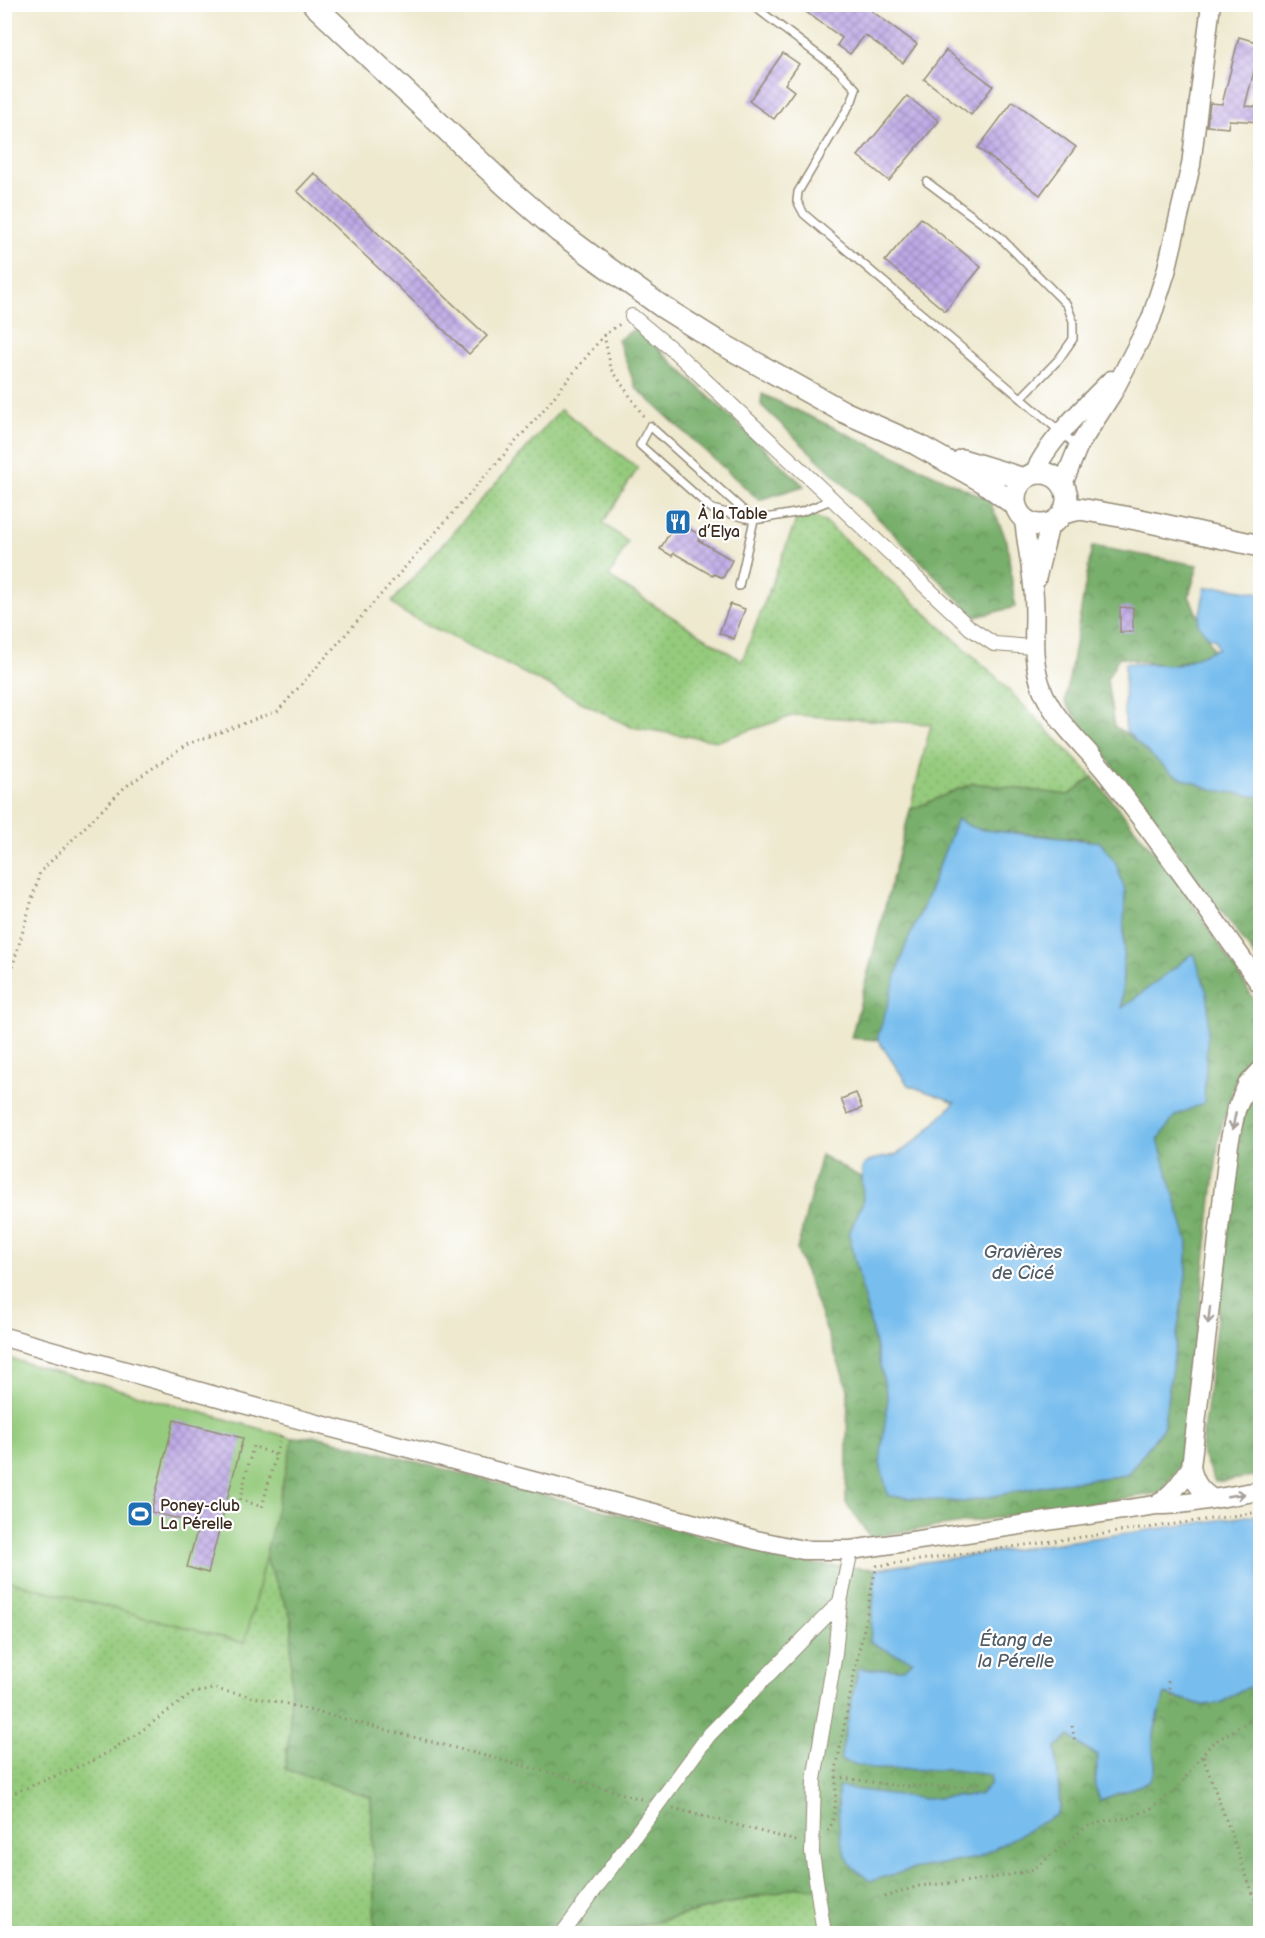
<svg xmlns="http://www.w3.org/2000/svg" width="1265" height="1938" viewBox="0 0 1265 1938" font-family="'Balsamiq Sans',sans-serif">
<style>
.grass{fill:url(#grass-dots);stroke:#687a4e;stroke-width:1.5}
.forest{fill:url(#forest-crowns);stroke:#5a6c45;stroke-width:1.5}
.pitch{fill:#95cb7d;stroke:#687a4e;stroke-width:1.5}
.water{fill:#77bdee;stroke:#597486;stroke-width:1.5}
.building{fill:url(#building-cross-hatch)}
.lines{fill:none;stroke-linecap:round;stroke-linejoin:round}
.lane-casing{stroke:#948a76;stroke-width:10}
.street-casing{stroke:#948a76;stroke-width:16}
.secondary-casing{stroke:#948a76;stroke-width:21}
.primary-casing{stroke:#948a76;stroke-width:24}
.path{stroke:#948a76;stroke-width:3;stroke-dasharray:1.5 4.5;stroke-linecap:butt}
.lane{stroke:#fff;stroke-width:7}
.street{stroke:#fff;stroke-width:14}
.secondary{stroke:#fff;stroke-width:18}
.primary{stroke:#fff;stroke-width:21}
.oneway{stroke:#a79f9a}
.labels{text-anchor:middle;stroke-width:4.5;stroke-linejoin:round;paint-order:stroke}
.poi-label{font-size:16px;fill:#3b2a1e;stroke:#fff;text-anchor:start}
.water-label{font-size:18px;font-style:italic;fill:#505d67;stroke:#fff}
</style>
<defs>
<pattern id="grass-dots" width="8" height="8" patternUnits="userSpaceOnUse" patternTransform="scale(1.5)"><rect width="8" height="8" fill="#95cb7d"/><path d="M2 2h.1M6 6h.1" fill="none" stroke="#81ae6c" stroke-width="1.8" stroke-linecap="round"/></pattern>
<pattern id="forest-crowns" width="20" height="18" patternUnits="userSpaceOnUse" patternTransform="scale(1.5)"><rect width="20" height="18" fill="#78af6c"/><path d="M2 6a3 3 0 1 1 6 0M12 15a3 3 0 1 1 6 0" fill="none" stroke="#648f58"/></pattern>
<pattern id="building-cross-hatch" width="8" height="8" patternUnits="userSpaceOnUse" patternTransform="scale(1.5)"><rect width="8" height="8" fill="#bda8e6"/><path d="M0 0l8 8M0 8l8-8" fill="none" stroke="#9b89ba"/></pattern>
</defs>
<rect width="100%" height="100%" fill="#fff"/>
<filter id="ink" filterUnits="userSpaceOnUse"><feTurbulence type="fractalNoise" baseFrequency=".0167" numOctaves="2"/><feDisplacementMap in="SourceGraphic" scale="12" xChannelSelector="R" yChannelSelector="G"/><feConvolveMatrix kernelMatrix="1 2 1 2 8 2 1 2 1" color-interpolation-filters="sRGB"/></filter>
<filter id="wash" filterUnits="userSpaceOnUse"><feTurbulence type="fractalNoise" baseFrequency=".008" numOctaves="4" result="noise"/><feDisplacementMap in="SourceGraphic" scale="24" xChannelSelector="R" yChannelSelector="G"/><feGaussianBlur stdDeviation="1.35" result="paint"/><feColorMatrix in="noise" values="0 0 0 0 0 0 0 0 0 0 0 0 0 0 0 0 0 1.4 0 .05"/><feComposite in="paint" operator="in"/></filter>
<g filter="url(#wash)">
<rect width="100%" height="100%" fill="#eee9cf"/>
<path class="grass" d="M561,409L638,468L603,523L628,542L609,577L742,661L797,518L812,516L824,521L992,673L1093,777L1069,795L973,783L910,810L931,724L795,715L718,741L631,727L402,612L392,602Z
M265,1557L292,1619L290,1722L285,1769L371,1797L375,1933H5L4,1580L245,1642Z
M797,1887L821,1889L829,1933L608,1934Z"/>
<path class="forest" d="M636,328L804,486L759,500L636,388L618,340Z
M762,394L989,500L1007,541L1015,607L976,617L854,494L761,405Z
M1092,546L1198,565L1189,596L1214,651L1170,666L1119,657L1107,679L1114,726L1214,790L1260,775V963L1065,702Z
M1093,777L1181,885L1259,1007L1257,1041L1236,1078L1219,1136L1183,1461L1160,1493L870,1537L846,1503L848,1389L797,1250L821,1155L862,1178L863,1202L849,1234L888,1399L885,1427L907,1498L963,1502L1060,1483L1127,1475L1163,1428L1186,1275L1188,1243L1158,1146C1158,1133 1172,1117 1183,1111L1206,1038L1209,1006L1193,953L1122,1009L1125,891L1088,839L984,830L971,827L957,819L924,905L905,947L878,1040L851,1038L910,810L973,783L1069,795Z
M1260,1090V1476L1215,1482L1201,1451L1238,1146C1241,1126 1243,1103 1260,1090Z
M316,1436L769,1553L820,1565L876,1569L870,1641L892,1653L914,1659L905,1669L872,1769L952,1770L991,1774L990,1785L979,1795L925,1799L897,1796L871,1881L912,1869L977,1858L1060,1807L1056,1748L1069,1736C1080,1742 1086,1751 1098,1755C1096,1771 1092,1785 1100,1800L1149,1782C1161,1762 1152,1764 1153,1745C1153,1728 1160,1710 1165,1694L1203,1705L1221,1703L1241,1690L1260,1685V1933H829L821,1889L797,1887L608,1933H375L371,1797L285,1769L290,1722L292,1619L265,1557L293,1438Z"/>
<path class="pitch" d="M4,1357L293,1438L245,1643L5,1580Z"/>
<path class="water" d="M1224,587L1260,593V797L1214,790L1187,780L1171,773L1144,749L1126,731L1124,711L1125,663L1178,665L1218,648L1215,639L1209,637L1198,624L1205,588Z
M957,819L971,827L984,830L1100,842L1116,863L1125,891L1122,1008L1194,953L1207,993L1209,1006L1204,1103L1176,1115L1158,1140L1188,1243L1186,1275L1163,1428L1127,1475L1060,1483L963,1502L888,1496L880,1463L888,1399L849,1234L863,1202L862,1168C869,1155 888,1160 899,1153C920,1140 938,1120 955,1102L908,1085L878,1040V1036L905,947L924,905Z
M1260,1514V1685L1241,1690L1221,1703L1203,1705L1165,1694C1160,1710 1153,1729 1153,1746C1152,1764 1161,1762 1149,1782L1100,1800L1095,1786L1098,1755C1086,1753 1079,1742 1069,1736L1056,1748L1060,1807L1056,1815L977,1858L912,1869L871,1881C865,1876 857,1872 852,1866C836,1845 839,1812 838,1787L925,1799L979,1795L990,1785L991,1775L952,1770L872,1769L840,1760L858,1669H904L913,1660L892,1653L870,1642L876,1569Z"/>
<g id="blocks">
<path class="building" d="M795,4H862L917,44L903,63L865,35L850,54L837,45L842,38Z
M1239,37L1260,43V68L1255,67L1245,106L1260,107V122L1229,120L1228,128L1207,126L1210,103L1222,104Z
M946,50L993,86L971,115L924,79Z
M783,53L799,64L785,84L794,91L774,119L749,101Z
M907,96L939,121L889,181L858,156Z
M1013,101L1076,147L1040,195L978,148Z
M314,173L487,336L469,354L297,191Z
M921,218L981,267L945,311L885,261Z
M676,522L701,535L698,540L732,560L723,578L714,574L713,576L674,553L672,556L660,549Z
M730,604L745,609L734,639L719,633Z
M1120,607L1133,608V632H1120Z
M856,1093L862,1108L847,1114L841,1099Z
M174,1420L243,1438L208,1573L187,1567L199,1524L151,1512Z"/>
</g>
</g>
<g filter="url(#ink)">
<use href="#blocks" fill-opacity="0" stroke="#948a76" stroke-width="1.5"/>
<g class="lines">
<g class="lane-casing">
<path id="lane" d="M751,4L838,70L856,89L852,101L798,192L797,201L804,214L1076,445
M927,182L999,236L1067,305L1073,321V339L1059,359L1021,398
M754,520L650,426L640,445L712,509L754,520L801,512L834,499
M739,586L754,520"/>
</g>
<g class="street-casing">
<path id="street" d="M632,316L674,351L970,628L994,644L1033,647
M562,1934L709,1735L840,1602
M822,1934L823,1927L812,1853L814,1780L835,1654L840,1602L851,1550"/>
</g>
<g class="secondary-casing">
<path id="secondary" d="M1034,474C1045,444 1088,403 1111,380
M1063,484L1078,447L1112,394L1151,319L1166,272L1191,165L1211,4
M1024,519C1026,541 1031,564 1033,586C1038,625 1028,649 1042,689C1055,722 1087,748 1108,775C1161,844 1211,914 1260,984
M1036,580L1050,524
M4,1337L287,1416L756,1540L803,1550H851L1156,1505C1191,1505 1226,1496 1260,1491
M1212,1498C1199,1490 1194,1481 1191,1467L1229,1144L1236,1110L1247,1085L1260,1071
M1156,1505C1172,1495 1181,1482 1191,1467"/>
</g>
<g class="primary-casing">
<path id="primary" d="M313,4L507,187L558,231L608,268L661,306L720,343L844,412L916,444L982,481L1015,505
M962,460L1024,479
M1015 499a26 26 0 1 1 52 0a26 26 0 1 1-52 0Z
M1063,513L1080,509L1136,519L1260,546"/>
</g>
<path class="path" d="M604,335L611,368L644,417
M4,983L13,965L40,872L125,787L188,744L278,711L541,413L604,335L620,324
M275,1455L253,1446L240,1499L262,1507L282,1432
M1168,1681L1171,1701
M1072,1726L1075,1743
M1203,1757L1260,1913
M836,1777L900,1786L973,1787L982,1779
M4,1797L95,1760L137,1734L193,1693L214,1689L283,1703L555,1774L644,1800
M673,1808L800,1842
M828,1831C840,1812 833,1782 838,1759C846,1716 854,1672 864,1629C868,1608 871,1587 877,1566L1260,1512
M884,1897L919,1886L972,1881L1010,1875L1034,1869L1086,1827L1108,1820L1129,1818L1150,1809L1174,1792L1211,1744L1260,1714"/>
<use href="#lane" class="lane"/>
<use href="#street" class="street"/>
<use href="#secondary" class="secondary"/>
<use href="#primary" class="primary"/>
</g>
<defs><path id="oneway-shaft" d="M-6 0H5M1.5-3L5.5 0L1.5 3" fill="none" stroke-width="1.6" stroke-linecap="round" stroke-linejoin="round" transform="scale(1.5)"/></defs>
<g class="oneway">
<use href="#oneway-shaft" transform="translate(1234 1121) rotate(101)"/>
<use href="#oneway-shaft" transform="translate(1209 1315) rotate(97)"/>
<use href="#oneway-shaft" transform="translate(1236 1495) rotate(-8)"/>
</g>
</g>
<defs>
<g id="restaurant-square" transform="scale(1.35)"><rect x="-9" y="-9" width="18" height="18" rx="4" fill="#1f6fb2" stroke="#fff"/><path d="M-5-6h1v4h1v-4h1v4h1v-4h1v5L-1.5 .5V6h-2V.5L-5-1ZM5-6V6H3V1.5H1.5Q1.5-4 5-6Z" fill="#fff"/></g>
<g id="stadium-square" transform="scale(1.35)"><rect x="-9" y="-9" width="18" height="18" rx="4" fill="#1f6fb2" stroke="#fff"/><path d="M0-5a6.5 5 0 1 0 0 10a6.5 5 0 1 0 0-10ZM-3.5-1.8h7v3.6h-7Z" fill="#fff"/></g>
</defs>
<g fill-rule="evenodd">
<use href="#restaurant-square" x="678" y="522"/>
<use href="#stadium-square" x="140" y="1514"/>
</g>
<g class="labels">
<g class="poi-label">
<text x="698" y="519">À la Table<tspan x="698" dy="18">d’Elya</tspan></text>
<text x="160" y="1511">Poney-club<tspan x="160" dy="18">La Pérelle</tspan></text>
</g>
<g class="water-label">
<text x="1023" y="1258">Gravières<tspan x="1023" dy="21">de Cicé</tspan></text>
<text x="1016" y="1646">Étang de<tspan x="1016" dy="21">la Pérelle</tspan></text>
</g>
</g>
<rect width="1265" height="1938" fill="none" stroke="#fff" stroke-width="24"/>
</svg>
